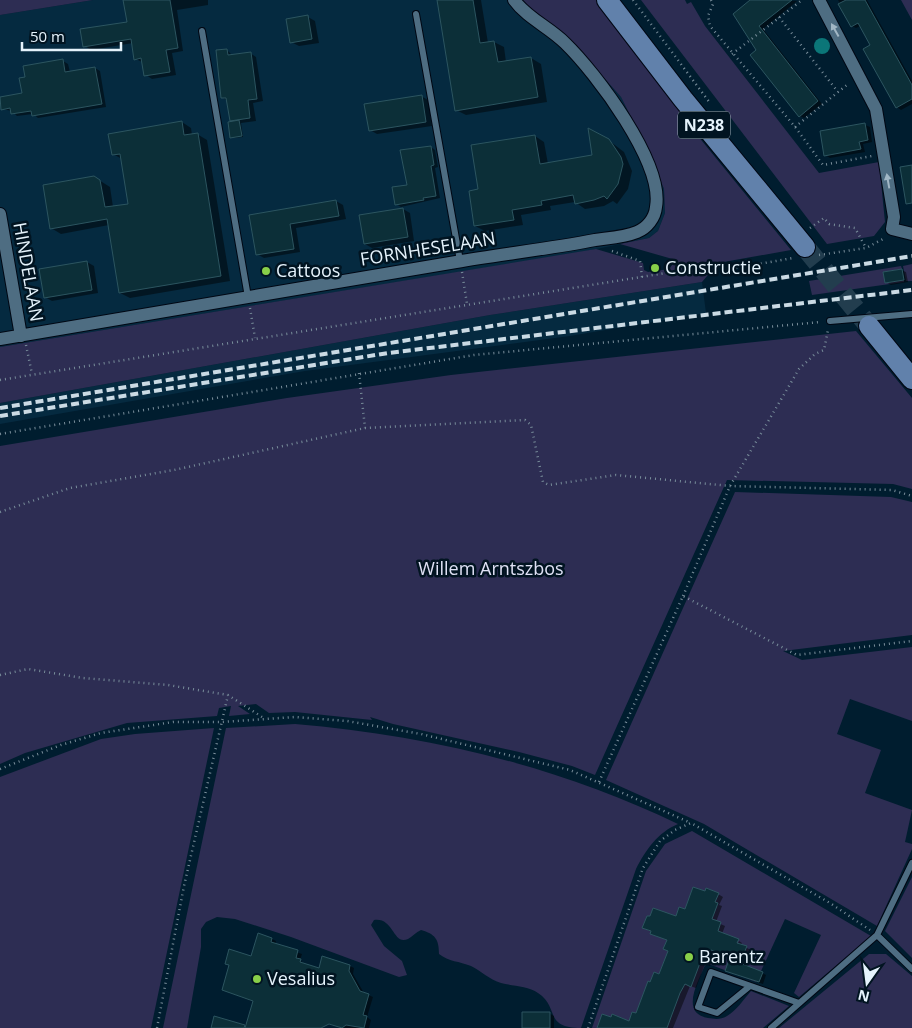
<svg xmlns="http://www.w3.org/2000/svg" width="912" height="1028" viewBox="0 0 912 1028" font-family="'Open Sans',sans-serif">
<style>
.built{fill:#052a40}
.green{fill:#2d2d53}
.water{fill:#0b7678}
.shadow{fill:#0007}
.building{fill:#0c2f38;stroke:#2c5560}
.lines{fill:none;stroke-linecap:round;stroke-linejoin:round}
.primary-tunnel{stroke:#223d4e;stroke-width:20;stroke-dasharray:20 10;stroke-linecap:butt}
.service-casing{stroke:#000713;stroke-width:8}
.minor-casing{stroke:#000713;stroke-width:14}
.primary-casing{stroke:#000713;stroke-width:22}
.path{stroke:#788d9a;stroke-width:2.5;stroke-dasharray:1 4;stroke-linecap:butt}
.service{stroke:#4e6d82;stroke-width:6}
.minor{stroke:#4e6d82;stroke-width:12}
.primary{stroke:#6181ab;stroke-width:20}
.rail{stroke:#cadae4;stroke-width:4;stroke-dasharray:8 4;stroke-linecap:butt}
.oneway{fill:#a1b7c5}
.poi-dot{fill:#88cf49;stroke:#011421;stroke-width:2}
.labels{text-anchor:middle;stroke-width:5;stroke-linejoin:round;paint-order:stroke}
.shield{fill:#011421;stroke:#a1b0ba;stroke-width:1}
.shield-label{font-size:16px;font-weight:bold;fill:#e5f3fc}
.street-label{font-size:18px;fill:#e5f3fc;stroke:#011421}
.poi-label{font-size:18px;fill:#e5f3fc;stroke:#011421;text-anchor:start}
.park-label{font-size:18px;fill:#dfe1f5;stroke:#011421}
</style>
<rect width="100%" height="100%" fill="#001d2f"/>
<path class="built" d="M93,0H523L532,10L566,35L621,97L651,157L664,189L665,213L658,231L649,238L582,252L0,347V15Z
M702,282L706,313L570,336L305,371L0,424V403L490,315Z"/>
<path class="green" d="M0,0H93L0,15Z
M523,0H596L702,141L791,250L718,263L702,282L490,315L0,403V347L596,249L643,263L644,270L648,272L669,269L676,260L620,244L649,238L658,231L665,213L664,189L651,157L621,97L566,35L532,10Z
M641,0H685L687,4L691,2L705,26L819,173L879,162L885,222L874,236L827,244Z
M901,0H912V20Z
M912,264V281H906L903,266Z
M901,266L902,269L883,272L886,283L904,280V282L812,295L809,281Z
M856,331L912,398V489L893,484L727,480L595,775L572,766L519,752L393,724L370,717L372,720L295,712L269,713L256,704L238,706L250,714L229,716L231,706L219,708L217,716L127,723L25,753L0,764V446L287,398L451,375Z
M735,492L891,497L912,502V635L783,651L802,660L912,647V721L850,699L837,734L881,750L865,793L912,810L905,842L912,844V849L877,926L704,824L606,780Z
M295,724C427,735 558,766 678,824C658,832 645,851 636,869L581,1028C543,1028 560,1007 538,993C528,986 512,986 501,983C490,980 481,971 471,966C459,961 449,962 439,954C439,939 435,934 421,930C416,932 412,937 408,939C393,946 394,917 374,920L371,925L384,946L402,961L407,975L399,977L291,937L235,919L217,917L206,922L201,929V947L187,1028H163L226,728Z
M214,728L151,1028H0V777L101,739L135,734Z
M692,831L871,936L799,997L794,993L821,935L785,919L756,982L706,963C699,980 679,1013 708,1018C715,1019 720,1020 727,1016C736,1011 744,999 751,991L789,1006L763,1028H592L646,871L665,844Z
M912,877V958L885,931Z
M869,954H886L912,976V1028H779Z"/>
<path class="water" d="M814 46a8 8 0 1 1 16 0a8 8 0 1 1-16 0Z"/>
<path class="shadow" d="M125,0H208V5L177,10L183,51L172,53L176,75L152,79L146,75L142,62L136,59L133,43L91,50L85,46L128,23Z
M438,0H481L488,43L494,42L504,47L506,62L531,58L541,64L547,102L466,115L456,110Z
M753,0L797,1L763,29L822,104L804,118L800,116L758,50Z
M838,0H867L912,81V104L901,110L897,107L872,45L861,26L856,28L852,26Z
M308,17L315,21L319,43L299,46L291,42Z
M227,50L233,56L250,53L256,57L263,101L253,103L256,121L241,123L243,137L233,138L231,137L235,122L232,120L228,101L223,98L217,51Z
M63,61L68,64L70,72L95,68L100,71L106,107L38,118L33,114L17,116L12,111L2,109L23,95Z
M421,96L428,100L432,126L377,134L370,130Z
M182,122L191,128L192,135L197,134L207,140L230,281L130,298L120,293L109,225L61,234L51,228L94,177L110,187L113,207L129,205L122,159L113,154Z
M865,125L870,127L872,142L863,144L865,152L830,158L825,155Z
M535,136L544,142L548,164L594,156L603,136L624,152L632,171L628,189L617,204L613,201L604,206L585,209L575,202L550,206L551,210L521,215L523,225L485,231L475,226L479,190Z
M431,147L435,150L438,167L435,168L440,198L401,207L396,204Z
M336,201L343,205L346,219L296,228L300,252L264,258L257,254L250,216Z
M403,209L410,213L414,241L372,248L365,244Z
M87,262L94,266L98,293L52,301L45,297Z
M901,270L906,272L908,282L891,285L886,282Z
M718,894L723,897L719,905L722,906L716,922L725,926L722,934L736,949L739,941L742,943L741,945L751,950L745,965L766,975L763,984L731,973V957L716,951L710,966L705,964L696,988L690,986L673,1028H600L630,1022L637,1015L660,976L669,951L668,941L644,928L676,918Z
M272,939L276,941L275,945L302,954L300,960L304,964L320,970L350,966L354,968L353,974L364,993L373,997L367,1017L371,1020L369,1028H342L313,1020L317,1028H212L215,1018L248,1025L254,1002L228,992L252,957Z
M549,1013L554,1016V1028H524Z"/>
<path class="building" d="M123,0H170L178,48L166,50L170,72L144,76L141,58L134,60L131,39L83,47L80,29L127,22Z
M437,0H473L480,43L494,41L498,62L531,57L538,97L455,111Z
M750,0H792L759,26L818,101L799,117L750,55L756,50L733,14Z
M846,0H865L912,85V99L896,108L863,49L870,45L858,23L851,27L838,4Z
M308,15L312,39L290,43L286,19Z
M227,49L228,55L251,52L257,99L248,100L250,118L230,121L226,98H221L216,50Z
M63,59L65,72L95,67L102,104L32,116L31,111L11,114L10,108L1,110L0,97L22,93L19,78L25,77L23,66Z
M422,95L426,122L369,131L364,104Z
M239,120L242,136L230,138L228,122Z
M182,121L184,135L198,133L221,276L119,293L107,219L50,229L43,185L94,176L100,180L105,207L128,204L120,154L112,155L108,134Z
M865,123L868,140L859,142L861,149L824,156L820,131Z
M588,128L609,139L621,157L623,164L618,184L607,199L604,196L594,200L575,204L573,195L541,201L542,205L512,210L514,220L474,226L469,191L478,189L471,145L535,135L540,164L592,155Z
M431,146L434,165L431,166L436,196L423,198L424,200L395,205L392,187L407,185L400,150Z
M912,165V203L906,204L900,167Z
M336,200L339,216L290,224L294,249L256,255L249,215Z
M403,208L408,237L364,244L359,215Z
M87,261L92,290L44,298L39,269Z
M902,269L904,280L885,283L883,272Z
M693,887L705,891L706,888L719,893L715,902L718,903L712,919L721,922L718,931L739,939L737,943L747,946L740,963L763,972L759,982L725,971L730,957L711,950L706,965L700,963L691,987L685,984L680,993L667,1028H597L602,1014L611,1017L612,1014L629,1021L632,1012L636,1013L648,981L650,982L654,972L659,974L668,951L663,949L667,940L650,934L651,931L642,928L647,916H650L653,908L676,916L679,907L685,909Z
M258,933L272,938L271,942L298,950L296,958L301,959L300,962L319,968L322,956L350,965L349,971L360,991L369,994L363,1015L367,1016L364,1028L346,1025L342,1028L329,1024L321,1028H245L253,1001L222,990L229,965L225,964L229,949L251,956Z
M522,1012H550V1028H522Z
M214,1016L245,1025L244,1028H211Z"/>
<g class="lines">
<path class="primary-tunnel" d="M805,247L869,326"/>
<g class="service-casing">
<path id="service" d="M416,14L460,261
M202,31L248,297
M830,321L912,314
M877,935L912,969
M750,986L717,1013L698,1007L711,972L799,1003
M771,1028L877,935L912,863"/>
</g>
<g class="minor-casing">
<path id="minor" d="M819,0L876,109L894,217L892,229L912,234
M0,214L21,336
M0,339C152,313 304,287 456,262C502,254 549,249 595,240C609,238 625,237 637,232C647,228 655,218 656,207C664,163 596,73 565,43C549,27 527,18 514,0"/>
</g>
<g class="primary-casing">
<path id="primary" d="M607,0L683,99L805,247
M869,326L912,379"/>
</g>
<path class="path" d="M633,0L710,103
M711,0L713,4L708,16L710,26L796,128L823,165L872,156
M779,17L838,92
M732,54L802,0
M795,127L848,84
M810,228L824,218L829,224L855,228L866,248
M612,251L640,261L642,277
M819,255L866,248L885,238
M462,272L467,304
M250,308L255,338
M26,345L32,374
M359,373L365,428
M0,380L672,272L725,270L793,258
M0,434L474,355L820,322
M0,512L70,488L174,470L365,428L525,420L531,425L543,482L549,485L616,475L730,486L892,490L912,496
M683,596L730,486L799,369L815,354L824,350L828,330
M0,675L28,669L83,678L168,685L228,695L262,717
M0,769L61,745L101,733L173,722H222L295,717L347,721L421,734L570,770L691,823
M599,782L683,596L797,655L912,641
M157,1028L184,886L228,695
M588,1028L643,868L660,841L675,830L691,823L830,903L870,930"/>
<use href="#service" class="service"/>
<use href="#minor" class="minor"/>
<use href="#primary" class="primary"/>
<path class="rail" d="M0,408L912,256
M0,416L388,353L912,290"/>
</g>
<defs><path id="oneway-solid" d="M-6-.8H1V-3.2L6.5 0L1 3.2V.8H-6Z" transform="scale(1.25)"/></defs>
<g class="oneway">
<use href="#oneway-solid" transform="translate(835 30) rotate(-119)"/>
<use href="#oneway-solid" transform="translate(888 181) rotate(-100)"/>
</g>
<g class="poi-dot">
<circle cx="655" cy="268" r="5"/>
<circle cx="266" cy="271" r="5"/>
<circle cx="689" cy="957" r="5"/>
<circle cx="257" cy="979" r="5"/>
</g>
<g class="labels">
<rect class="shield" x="678" y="111.5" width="52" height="27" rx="4"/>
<g class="shield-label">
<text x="704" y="131">N238</text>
</g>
<g class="street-label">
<text transform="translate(428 249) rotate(-9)" y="6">FORNHESELAAN</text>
<text transform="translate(28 272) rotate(80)" y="6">HINDELAAN</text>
</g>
<g class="poi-label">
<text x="665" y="274">Constructie</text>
<text x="276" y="277">Cattoos</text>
<text x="699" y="963">Barentz</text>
<text x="267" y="985">Vesalius</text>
</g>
<g class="park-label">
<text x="491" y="575">Willem Arntszbos</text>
</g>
</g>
<g transform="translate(867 983) rotate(194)" stroke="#011421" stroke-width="4" paint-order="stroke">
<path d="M0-4L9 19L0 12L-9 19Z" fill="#e5f3fc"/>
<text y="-8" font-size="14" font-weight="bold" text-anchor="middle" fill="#e5f3fc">N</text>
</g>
<path d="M22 42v8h99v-8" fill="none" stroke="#e5f3fc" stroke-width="2.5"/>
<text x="30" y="42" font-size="15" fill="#e5f3fc" stroke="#011421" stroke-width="4" paint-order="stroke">50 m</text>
</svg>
